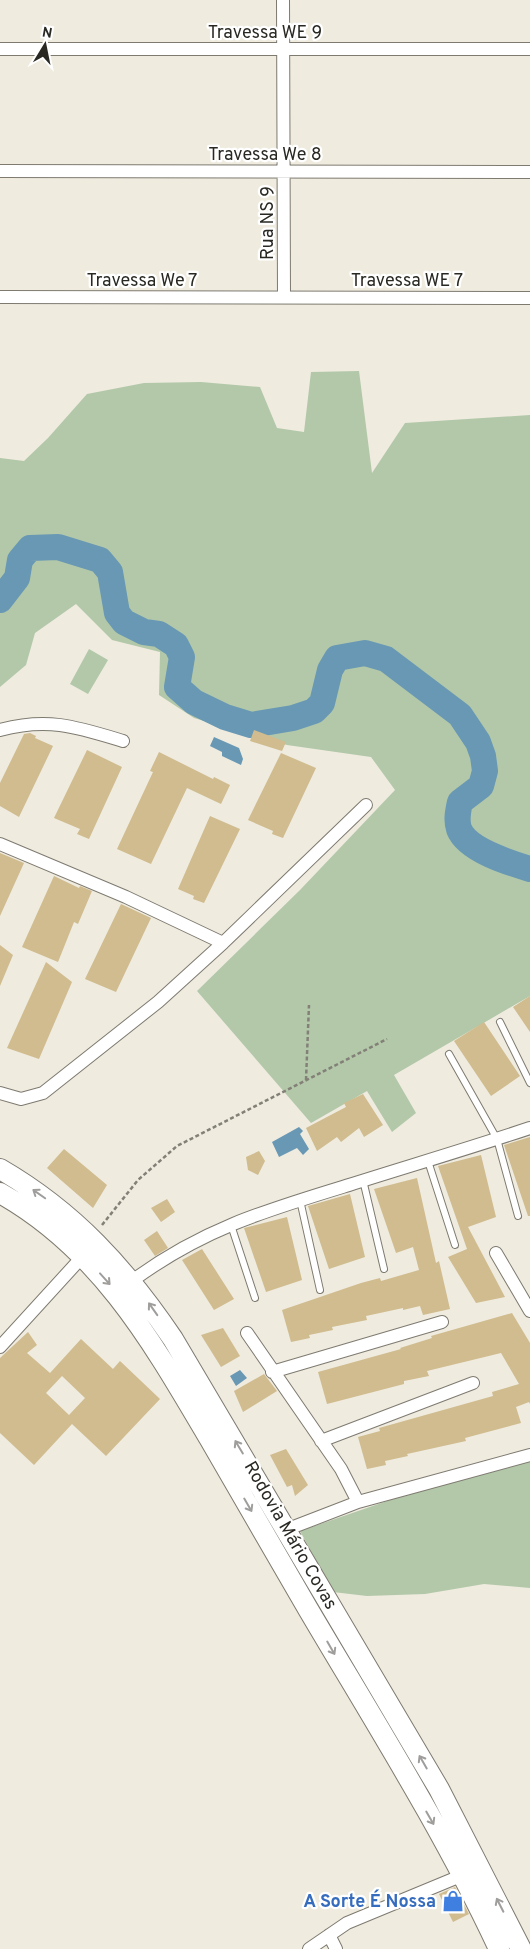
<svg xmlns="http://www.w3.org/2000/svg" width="530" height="1949" viewBox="0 0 530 1949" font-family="Overpass,sans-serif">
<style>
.green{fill:#b2c8a9}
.water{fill:#6998b4}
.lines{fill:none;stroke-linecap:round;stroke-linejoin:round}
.river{stroke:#6998b4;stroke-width:26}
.building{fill:#d0bc8e;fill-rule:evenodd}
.service-casing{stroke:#7e7a70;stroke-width:8}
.minor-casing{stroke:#7e7a70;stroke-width:14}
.primary-casing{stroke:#7e7a70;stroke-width:22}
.path{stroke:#838078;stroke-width:2.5;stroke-dasharray:4 2.5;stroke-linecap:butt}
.service{stroke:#fff;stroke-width:6}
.minor{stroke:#fff;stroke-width:12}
.primary{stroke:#fff;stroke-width:20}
.oneway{stroke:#9f9e9c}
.labels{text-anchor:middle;stroke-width:4.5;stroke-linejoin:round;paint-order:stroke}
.street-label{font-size:18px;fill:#292823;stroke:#fff}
.shop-label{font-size:18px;font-weight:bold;fill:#366cbe;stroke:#fff;text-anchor:end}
</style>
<rect width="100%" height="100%" fill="#efebdf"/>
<path class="green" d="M359,371L372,473L405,423L530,415V996L394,1075L416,1113L392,1132L367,1091L311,1123L197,991L300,890L395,790L371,757L287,745L194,718L159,695L160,652L112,640L76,604L35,633L26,665L0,687V458L24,461L48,438L87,394L144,383L201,382L260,387L277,428L304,432L311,372Z
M89,649L108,660L88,694L70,684Z
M530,1452V1588L484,1584L425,1594L367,1596L333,1592L300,1531Z"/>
<path class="water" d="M214,737L239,748L243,759L241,765L222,756V752L210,746Z
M299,1127L303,1131L300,1134L309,1149L303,1155L297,1148L279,1157L272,1142Z
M240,1370L247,1378L236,1386L230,1376Z"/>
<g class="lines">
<path class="river" d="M0,600L17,578L20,560L30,548L58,547L100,560L110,572L117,613L124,622L144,632L159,634L176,645L182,657L177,687L194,702L225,717L251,725L293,718L314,711L322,703L330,670L337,658L365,653L386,659L460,715L478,742L483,756L485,771L481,786L460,802C458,811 456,820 459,829C467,850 510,863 530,869"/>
</g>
<path class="building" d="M254,730L286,742L282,751L250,741Z
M30,733L36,736L35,738L53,746L19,817L0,806V783L24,734Z
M87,750L122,767L89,839L77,834L80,829L54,818Z
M159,752L213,779L214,777L230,785L221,804L187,788L151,864L117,849L153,772L150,771Z
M281,753L316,768L283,838L272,834L273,831L248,820Z
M210,816L240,829L204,903L193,899L194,896L178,889Z
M0,853L24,863L0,916Z
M54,876L79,888L80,886L92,891L78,924L74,922L58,962L22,947Z
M121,904L151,918L116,992L85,979Z
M0,945L13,955L0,986Z
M46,962L72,982L39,1059L7,1048Z
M530,996V1032L513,1007Z
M484,1022L520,1076L491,1096L454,1041Z
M363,1094L383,1125L364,1137L359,1128L341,1142L337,1137L317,1151L306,1128L346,1107L344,1103Z
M530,1137V1216H528L504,1145Z
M64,1149L107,1185L93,1208L47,1168Z
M259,1151L265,1161L258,1175L248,1170L246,1157Z
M481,1155L496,1217L468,1227L505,1297L476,1303L448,1257L467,1249L438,1166Z
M417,1178L436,1263L439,1261L450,1309L423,1315L420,1306L403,1310V1308L366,1316L367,1320L332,1327L333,1330L309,1335L310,1338L291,1342L282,1310L361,1283L380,1278L381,1281L419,1270L413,1247L396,1253L374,1189Z
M350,1194L365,1257L329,1269L308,1206Z
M167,1199L175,1212L161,1222L151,1208Z
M287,1217L302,1280L266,1292L244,1228Z
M157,1231L168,1248L155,1256L144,1240Z
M202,1249L234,1299L214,1310L182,1260Z
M512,1313L530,1343V1404L529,1402L516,1407L521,1423L465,1438L466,1441L407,1454L408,1456L385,1461L386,1465L367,1469L358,1437L380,1431L379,1428L493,1396L492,1392L519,1384L501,1353L427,1371L429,1376L404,1381V1384L327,1404L318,1372L401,1349L400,1348L432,1338L431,1336Z
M223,1328L240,1356L221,1367L201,1335Z
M28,1332L37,1345L27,1353L50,1373L81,1339L113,1369L120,1361L160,1399L106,1456L72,1424L34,1465L0,1433V1358ZM62,1376L85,1398L69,1415L46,1393Z
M264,1374L277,1391L243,1412L234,1391Z
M286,1449L308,1485L295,1496L292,1485L287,1487L270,1455Z
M455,1887L469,1914L453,1922L439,1894Z"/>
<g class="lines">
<g class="service-casing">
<path id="service" d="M500,1022L530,1083
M449,1054L497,1139L518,1216
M428,1161L455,1245
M363,1180L384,1269
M300,1200L320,1290
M231,1225L255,1298"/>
</g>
<g class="minor-casing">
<path id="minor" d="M283,0L284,297
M0,49H530
M0,171L530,172
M0,297L530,298
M0,730C48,717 77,727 123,741
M0,844L126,897L223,943
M0,1093L21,1099L43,1093L158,1002L223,943L366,805
M496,1253L530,1311
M132,1281C202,1229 267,1210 349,1185C409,1166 470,1148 530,1128
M247,1333L341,1469L358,1502
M0,1347L83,1256
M272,1372L442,1322
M321,1441L473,1383
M288,1529L358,1502L530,1455
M329,1935L336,1949
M309,1949L347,1923L463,1875"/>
</g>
<g class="primary-casing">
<path id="primary" d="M0,1169C74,1212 125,1268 173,1339L439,1789L521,1949
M0,1193C100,1249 153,1343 209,1438C242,1495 275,1552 308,1609C374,1721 444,1831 499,1949"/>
</g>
<path class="path" d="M306,1080L309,1005
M102,1225L138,1180L177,1146L387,1039"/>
<use href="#service" class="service"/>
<use href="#minor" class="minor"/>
<use href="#primary" class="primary"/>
</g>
<defs><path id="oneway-shaft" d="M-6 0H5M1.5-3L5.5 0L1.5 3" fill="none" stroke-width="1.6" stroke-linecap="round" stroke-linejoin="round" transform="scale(1.25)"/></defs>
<g class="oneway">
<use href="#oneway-shaft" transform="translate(39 1194) rotate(-145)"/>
<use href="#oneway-shaft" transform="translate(105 1279) rotate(48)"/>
<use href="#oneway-shaft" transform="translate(153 1309) rotate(-125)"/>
<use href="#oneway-shaft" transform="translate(239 1447) rotate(-121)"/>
<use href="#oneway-shaft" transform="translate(248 1505) rotate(60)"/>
<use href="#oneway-shaft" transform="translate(331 1648) rotate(60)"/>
<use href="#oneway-shaft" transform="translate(423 1762) rotate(-120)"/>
<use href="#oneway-shaft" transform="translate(430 1818) rotate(60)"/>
<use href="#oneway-shaft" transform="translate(500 1905) rotate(-117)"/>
</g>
<defs>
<g id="shop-bare" transform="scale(1.725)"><path d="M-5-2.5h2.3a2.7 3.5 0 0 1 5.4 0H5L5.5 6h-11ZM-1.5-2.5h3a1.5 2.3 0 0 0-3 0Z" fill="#3f7fe0" stroke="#fff" stroke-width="2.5" paint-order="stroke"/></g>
</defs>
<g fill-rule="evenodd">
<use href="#shop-bare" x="453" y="1901"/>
</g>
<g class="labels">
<g class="street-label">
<text x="265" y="38">Travessa WE 9</text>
<text x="265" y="160">Travessa We 8</text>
<text transform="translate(267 223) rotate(-90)" y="6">Rua NS 9</text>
<text x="142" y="286">Travessa We 7</text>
<text x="407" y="286">Travessa WE 7</text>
<text transform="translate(291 1535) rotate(60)" y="6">Rodovia Mário Covas</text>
</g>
<g class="shop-label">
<text x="436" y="1907">A Sorte É Nossa</text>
</g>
</g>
<g transform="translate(45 45) rotate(10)" stroke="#ffffff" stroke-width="4" paint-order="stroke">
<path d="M0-4L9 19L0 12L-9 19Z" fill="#292823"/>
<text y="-8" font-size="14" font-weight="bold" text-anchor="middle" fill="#292823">N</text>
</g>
</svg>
